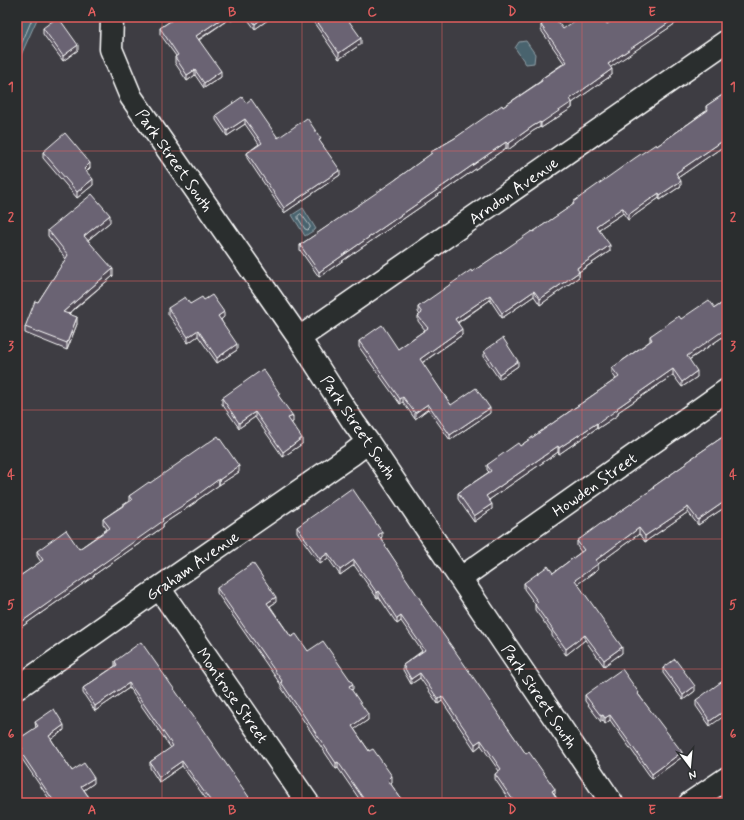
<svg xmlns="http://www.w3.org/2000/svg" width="744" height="820" viewBox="0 0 744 820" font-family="Mynerve,sans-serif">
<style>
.water{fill:#4a636e;stroke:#92a1a8}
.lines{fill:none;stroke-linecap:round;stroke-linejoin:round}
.shore{stroke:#b7c1c5;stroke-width:1}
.minor-casing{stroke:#fff;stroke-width:25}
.minor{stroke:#2a2d2e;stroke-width:22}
.wall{fill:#5c5563;stroke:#fff}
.shaded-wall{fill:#4b4550;stroke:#fff}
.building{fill:#6b6373;stroke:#fff}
.grid{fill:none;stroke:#e05e5e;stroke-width:1;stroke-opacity:0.55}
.labels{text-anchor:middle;stroke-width:3;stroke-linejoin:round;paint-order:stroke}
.street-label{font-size:16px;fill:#fff;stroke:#2a2d2e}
.neatline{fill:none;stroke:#e05e5e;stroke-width:1.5}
.grid-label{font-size:13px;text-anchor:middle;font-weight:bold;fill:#e05e5e}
</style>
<rect width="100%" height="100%" fill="#3e3d43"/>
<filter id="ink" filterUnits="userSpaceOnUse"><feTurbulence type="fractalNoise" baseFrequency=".025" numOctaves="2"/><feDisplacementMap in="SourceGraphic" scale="8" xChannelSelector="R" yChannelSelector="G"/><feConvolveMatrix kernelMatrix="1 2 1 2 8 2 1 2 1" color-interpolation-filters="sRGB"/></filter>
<g filter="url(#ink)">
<path class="water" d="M17,17H38L17,64Z
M526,41L535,54L534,63L526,64L515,48L519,42Z
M303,208L316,229L305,236L292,215Z"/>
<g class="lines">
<path class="shore" d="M17,54L33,17
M301,214L302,215L310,226V228L308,230L305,229L298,218V216Z"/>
<g class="minor-casing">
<path id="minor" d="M113,17L112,19L111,49L131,97L299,338L354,423L368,442L612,803
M299,338L317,326L727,41
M461,578L727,390
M159,588L308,803
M17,688L159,588L351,455L368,442
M690,803L727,778"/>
</g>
<use href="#minor" class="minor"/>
</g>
<path class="wall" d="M172,17H237L231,21L229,19L199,40L221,77L204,88L195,75L187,81L175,63V57L176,56L160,34V28L172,20Z
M246,17H272L255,29Z
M310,17H331L361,44L339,59Z
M634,17H685L610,67L612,75L572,103V108L541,128L540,127L533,131L508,150L506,148L319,277L300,250V245L395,181V180L431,154V152L455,138L503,107L541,81V79L564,63L541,30V25L563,29L607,24L632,19Z
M43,28L78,50L63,61L43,34Z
M727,92V144L679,177L681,186L660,200L659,198L628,220L623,213L622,214L599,229L610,251L579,272V277L540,305L534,296L502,318L490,300L458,323L462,335L422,363L451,405L490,413L450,440L428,409L415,419L403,402L400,404L359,347V341L398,349L425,330L418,321V316L420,315L418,312V307L533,232L573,205V202L657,146L706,111V106Z
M246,103L278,138L321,143L340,175L284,213L247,158V153L259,144L245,124L227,136L216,120V115Z
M43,152L90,168L86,172L93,185L77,198L43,158Z
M110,222L88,240L113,276L69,314L77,324L67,350L25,333V327L38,302L66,259L48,236V230Z
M204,300L224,317L221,320L237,350L217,363L198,336L188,343L168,314V308L190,304Z
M727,300V334L689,360L697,377L682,387L673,375L618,412V415L597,429V428L559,454L558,452L489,500L492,509L474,522L458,499V493L489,472L487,470V465L520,446L616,379L612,373V368L650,341V336L681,319L715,308Z
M484,351L518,366L499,379L484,357Z
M222,398H280L293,422H291L302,444L283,457L255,417L239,428L222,404Z
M727,434V506L698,525L688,512L645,542L639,534L598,564V569L577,584L604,623L622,653L604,666L585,640L566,655L552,636V633L535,610V604L524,589V583L553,573L581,552L577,546V541L653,489V487L687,463V462L692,459V458Z
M239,472L219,485L196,501V502L163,524V527L94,575V576L17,630V578L41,562L37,556V551L79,549L107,529L103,524V519L129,501V496L150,483Z
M297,527L382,537L381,538L386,547L422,605L560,803H511L495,779V774L499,771L481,745L475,750L442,701L438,704L420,678L411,684L403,670V665L422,651L401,621L397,624L379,597L377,598L354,565L340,575L328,558L320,564L297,532Z
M217,588L276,602L270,606L291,637L308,651L353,689L351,690L368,720L354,729L369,751L392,782L390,783L404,803H362L338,768L336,769L281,687V685L217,593Z
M115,661L253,803H209L182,766L159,782L150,768V762L171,748L129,688L95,711L83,693V688L115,666Z
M663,668L695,691L683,700L663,673Z
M727,684L710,726L696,706V700Z
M585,695H639L682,757L652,779L610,720L605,724L603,720L601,722L585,701Z
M35,722L64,730L51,739L72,771L94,783L84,790L93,803H52L20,756V751L17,747V740L36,728Z"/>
<path class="shaded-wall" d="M224,17H229V19L196,41V36Z
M231,17H237L231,21Z
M264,17H272L255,29V24Z
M677,17H685L608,69V64Z
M361,38V44L339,59V53Z
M78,45V50L63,61V56Z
M612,69V75L572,103V108L541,128V123L570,99Z
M195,70V75L187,81V75Z
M221,71V77L204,88V83Z
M245,119V124L227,136V131Z
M540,122V127L533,131L508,150V144L533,126Z
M727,138V144L676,179V173Z
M506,142V148L319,277V272Z
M90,163V168L84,174V169Z
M340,170V175L284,213V208Z
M93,179V185L77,198V192Z
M681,181V186L660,200V195Z
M659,193V198L628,220V215Z
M622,208H623V213L622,214L596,231V226Z
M110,215V222L84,243V236Z
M610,245V251L577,273V268Z
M113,269V276L63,318V312Z
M579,272V277L540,305V299Z
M534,291V296L502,318V313Z
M490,295V300L455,324V319Z
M224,312V317L218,322V316Z
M77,317V324L67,350V343Z
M726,324H727V334L687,361V356Z
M462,329V335L420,364V359Z
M198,330V336L188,343V337Z
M237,344V350L217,363V358Z
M518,361V366L499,379V374Z
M673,369V375L618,412V415L597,429V424L617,408Z
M697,371V377L682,387V382Z
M403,397V402L400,404V399Z
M428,404V409L415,419V413Z
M490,408V413L450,440V435Z
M255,412V417L239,428V423Z
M293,416V422L288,424V418Z
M597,423V428L559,454V448Z
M302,438V444L283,457V452Z
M558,446V452L486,502V496Z
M239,466V472L219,485V480Z
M219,479V485L196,501V502L163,524V527L94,575V576L17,630V625L94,570L162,519Z
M727,500V506L698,525V520Z
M492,504V509L474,522V516Z
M688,507V512L645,542V536Z
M639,528V534L598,564V569L575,586V580L596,560Z
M382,532V537L378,540V535Z
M328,553V558L320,564V559Z
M354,560V565L340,575V570Z
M379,591V597L377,598V593Z
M276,597V602L267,608V603Z
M401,616V621L397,624V619Z
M585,635V640L566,655V649Z
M622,647V653L604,666V660Z
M420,673V678L411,684V679Z
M129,683V688L95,711V706Z
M353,684V689L349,692V686Z
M695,686V691L683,700V695Z
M442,696V701L438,704V699Z
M727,709V714L710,726V721Z
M368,714V720L352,731V726Z
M603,715V720L601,722V716Z
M610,715V720L605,724V718Z
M64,725V730L49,741V736Z
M481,740V745L475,750V744Z
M682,752V757L652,779V774Z
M182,761V766L159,782V777Z
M338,762V768L336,769V763Z
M392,776V782L388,785V780Z
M94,778V783L81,792V786Z
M555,789V794L552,791Z"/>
<path class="building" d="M58,17L78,45L63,56L43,28Z
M174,17H224L196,36L221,71L204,83L195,70L187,75L175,57L178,55L160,28L175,18Z
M250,17H264L255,24Z
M314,17H331L332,18L334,17H346L361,38L339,53Z
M552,17H554L563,29L580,17H602L607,24L617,17H631L632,19L634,17H677L608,64L612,69L570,99L572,102L541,123L540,122L533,126L508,144L506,142L319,272L300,245L395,180L432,153L431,152L455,138L502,105L503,107L542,81L541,79L567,62L541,25Z
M727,92V138L676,173L681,181L660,195L659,193L628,215L623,208H622L596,226L610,245L577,268L579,272L540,299L534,291L502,313L490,295L455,319L462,329L420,359L451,405L476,388L490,408L450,435L428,404L415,413L403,397L400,399L359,341L382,325L398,349L428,328L418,316L422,313L418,307L471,270L472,272L532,231L533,232L574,204L573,202L635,158L656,144L657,146L708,110L706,106Z
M242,97L246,103L251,99L278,138L307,118L321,139L319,140L340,170L284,208L247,153L262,143L245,119L227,131L216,115Z
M65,133L90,163L84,169L93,179L77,192L43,152Z
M92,194L110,215L84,236L113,269L63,312L77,317L67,343L25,327L35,301L38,302L68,255L48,230Z
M212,295L224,312L218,316L237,344L217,358L198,330L188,337L168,308L185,297L190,304L202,297L204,300Z
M709,300L715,308L727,300V324H726L727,326V328L687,356L697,371L682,382L673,369L617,408L618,409L597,424V423L559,448L558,446L486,496L492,504L474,516L458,493L491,471L487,465L518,443L520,446L619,377L612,368L652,340L650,336L679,316L681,319Z
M503,338L518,361L499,374L484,351Z
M263,369L280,394L278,395L293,416L288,418L302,438L283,452L255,412L239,423L222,398Z
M727,434V500L698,520L688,507L645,536L639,528L596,560L598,564L575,580L604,621V622L622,647L604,660L585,635L566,649L552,630H553L535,605L538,602L524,583L548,566L553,573L584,550L577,541L603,522V523L654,488L653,487L687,463V462L693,458H692Z
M218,436L239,466L219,480V479L196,496V497L162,519L163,521L94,570V571L17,625V578L43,560L37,551L66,530L79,549L110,528L103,519L132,500L129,496L149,482L150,483Z
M352,488L382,532L378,535L386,545L385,546L404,574H403L422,602L421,603L462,661L526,754L529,752L555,789L552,791L560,803H515L495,774L501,769L481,740L475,744L442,696L438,699L420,673L411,679L403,665L425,650L401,616L397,619L379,591L377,593L354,560L340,570L328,553L320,559L297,527Z
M253,563L276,597L267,603L291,637L296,634L308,651L323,641L353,684L349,686L368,714L352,726L369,751L373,749L392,776L388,780L404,803H364V802L365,801L338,762L336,763L281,682L282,681L217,588Z
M141,642L198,723L253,803H212L182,761L159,777L150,762L173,746L129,683L95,706L83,688L117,665L115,661Z
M675,659L695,686L683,695L663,668Z
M622,669L639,693L638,694L682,752L652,774L610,715L605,718L603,715L601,716L585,695Z
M724,680L727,684V709L710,721L696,700Z
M54,709L64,725L49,736L72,771L84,763L94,778L81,786L93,803H55L20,751L23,749L17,740L38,726L35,722Z"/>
</g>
<path class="grid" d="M162,17V803M302,17V803M442,17V803M582,17V803M17,151H727M17,281H727M17,410H727M17,539H727M17,669H727"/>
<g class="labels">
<g class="street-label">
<text transform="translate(175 160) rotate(55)" y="6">Park Street South</text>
<text transform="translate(513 190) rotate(-35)" y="6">Arndon Avenue</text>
<text transform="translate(359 427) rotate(56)" y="6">Park Street South</text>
<text transform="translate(594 484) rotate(-35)" y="6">Howden Street</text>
<text transform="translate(192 565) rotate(-35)" y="6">Graham Avenue</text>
<text transform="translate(233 695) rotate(55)" y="6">Montrose Street</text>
<text transform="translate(540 696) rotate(56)" y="6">Park Street South</text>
</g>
</g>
<rect width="744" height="820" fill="none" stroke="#2a2d2e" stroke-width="44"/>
<g transform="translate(690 766) rotate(164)" stroke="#2a2d2e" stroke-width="3" paint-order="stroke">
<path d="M0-3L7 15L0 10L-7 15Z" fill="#ffffff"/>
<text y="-6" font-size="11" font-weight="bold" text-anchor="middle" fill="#ffffff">N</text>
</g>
<rect x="22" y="22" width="700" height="776" class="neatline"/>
<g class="grid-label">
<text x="92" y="16">A</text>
<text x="232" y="16">B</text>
<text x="372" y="16">C</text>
<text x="512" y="16">D</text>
<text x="652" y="16">E</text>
<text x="11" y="91">1</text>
<text x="733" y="91">1</text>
<text x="11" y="221">2</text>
<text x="733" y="221">2</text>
<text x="11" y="350">3</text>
<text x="733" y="350">3</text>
<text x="11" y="479">4</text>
<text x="733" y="479">4</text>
<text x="11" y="609">5</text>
<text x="733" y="609">5</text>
<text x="11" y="738">6</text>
<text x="733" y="738">6</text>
<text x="92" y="814">A</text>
<text x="232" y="814">B</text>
<text x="372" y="814">C</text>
<text x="512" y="814">D</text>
<text x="652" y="814">E</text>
</g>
</svg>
